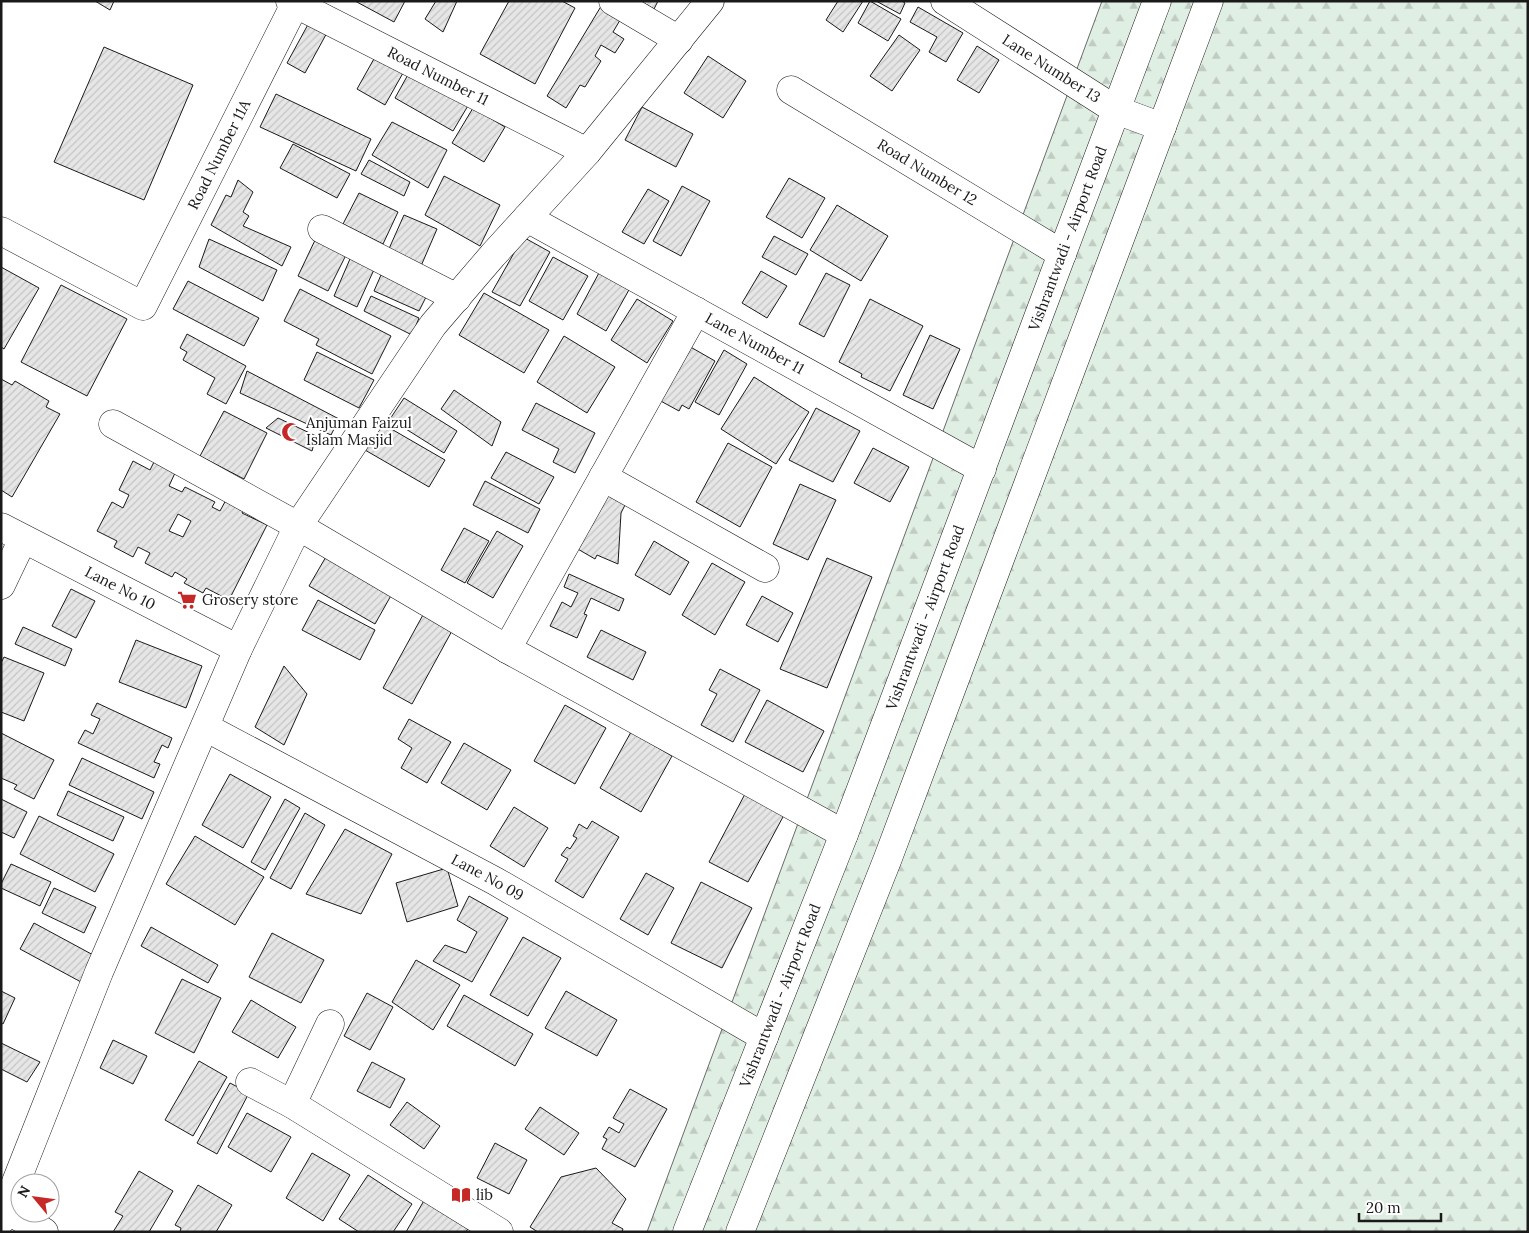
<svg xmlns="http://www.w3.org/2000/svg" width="1529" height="1233" viewBox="0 0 1529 1233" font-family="Lora,serif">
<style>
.forest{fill:url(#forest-firs);stroke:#6a6a6a}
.building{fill:url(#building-hatch);stroke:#1a1a1a;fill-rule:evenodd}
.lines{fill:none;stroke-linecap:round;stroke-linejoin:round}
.minor-casing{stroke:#1a1a1a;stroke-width:29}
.major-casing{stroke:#1a1a1a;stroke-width:29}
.minor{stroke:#fff;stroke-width:28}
.major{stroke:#fff;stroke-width:28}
.labels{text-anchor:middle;stroke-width:4;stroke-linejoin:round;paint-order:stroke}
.street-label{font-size:15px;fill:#1a1a1a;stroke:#fff}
.poi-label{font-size:15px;fill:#1a1a1a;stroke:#fff;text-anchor:start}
</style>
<defs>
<pattern id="forest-firs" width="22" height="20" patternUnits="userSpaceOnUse" patternTransform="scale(1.25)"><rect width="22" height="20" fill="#e0efe3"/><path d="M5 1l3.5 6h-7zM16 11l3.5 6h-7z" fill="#c0ccc2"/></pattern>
<pattern id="building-hatch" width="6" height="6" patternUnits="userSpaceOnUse" patternTransform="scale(1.25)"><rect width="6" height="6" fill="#e6e6e6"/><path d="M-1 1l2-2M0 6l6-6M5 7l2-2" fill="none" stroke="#c5c5c5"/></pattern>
</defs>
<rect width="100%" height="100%" fill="#fff"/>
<path class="forest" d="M1102,1H1528V1232H647Z"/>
<path class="building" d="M95,1H114L110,10Z
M355,1H405L394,22Z
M436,1H457L443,32L425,19Z
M509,1H562L575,8L535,84L480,54Z
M640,1H658L654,9Z
M838,1H863L843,32L826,20Z
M870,1L901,19L888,41L858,23Z
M876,1H902L905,3L900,14Z
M603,3L623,15L613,32L624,39L615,53L601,45L595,56L601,61L585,87L580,85L566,108L547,96Z
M918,7L963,33L946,62L929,52L937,37L910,22Z
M311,19L329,29L305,73L287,63Z
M899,35L920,50L892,91L870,76Z
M977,46L999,60L979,93L957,80Z
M104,47L193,85L144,200L54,162Z
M708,56L746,81L723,118L684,93Z
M375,57L403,73L385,105L357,89Z
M410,71L469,104L453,131L395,98Z
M276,94L371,139L356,171L260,127Z
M642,107L693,134L676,167L625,140Z
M473,108L505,127L484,162L452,143Z
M392,122L447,150L428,188L372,155Z
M293,144L350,174L337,198L280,168Z
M369,160L410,182L404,196L361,174Z
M444,176L500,205L480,246L425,215Z
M789,178L825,198L802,238L766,217Z
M238,180L253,192L243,212L249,216L243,226L291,247L282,266L211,225L226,195L231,197Z
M682,186L710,201L681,256L653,241Z
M648,189L669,201L644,244L622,232Z
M359,193L398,212L383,244L343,224Z
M837,205L888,236L861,281L810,250Z
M404,215L437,229L421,266L388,251Z
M317,236L348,251L328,291L298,276Z
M774,236L808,254L796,275L762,257Z
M523,237L550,252L520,306L492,292Z
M209,239L277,270L263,301L199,267Z
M353,252L377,263L357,307L334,296Z
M553,257L588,276L563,320L529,301Z
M1,267L39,288L4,349L1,347Z
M600,271L630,288L606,331L577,314Z
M761,271L787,286L767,318L742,303Z
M826,273L850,285L824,337L799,324Z
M381,275L427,295L419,311L374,291Z
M188,281L259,318L244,346L173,309Z
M61,285L127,319L87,396L21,362Z
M300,289L391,336L372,374L316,345L319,339L284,321Z
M484,293L549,330L524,373L459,335Z
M371,296L419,318L412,335L364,311Z
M637,299L673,321L647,363L611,340Z
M870,299L923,326L890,391L861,377L862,374L839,362Z
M187,334L246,366L226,404L207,394L215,378L183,360L187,352L180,348Z
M930,335L960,349L933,409L903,395Z
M564,336L615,367L587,413L537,382Z
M687,345L715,361L689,409L682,405L679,411L657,399Z
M724,350L747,364L719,415L695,402Z
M317,352L374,380L359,408L304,380Z
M247,371L339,419L331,435L240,393Z
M754,377L809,412L776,464L721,429Z
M1,379L12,385L15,381L49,401L46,407L60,414L12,497L1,490Z
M454,390L501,422L492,446L441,409Z
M404,398L457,431L444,453L390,419Z
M536,403L595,433L575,473L553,462L559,449L522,430Z
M816,408L860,431L833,482L789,460Z
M224,411L267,433L244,479L200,456Z
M278,418L316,436L312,451L266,428Z
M381,423L445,460L429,487L365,450Z
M728,443L772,467L740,527L696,502Z
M873,448L909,467L890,502L854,483Z
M506,452L554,477L539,504L491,478Z
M133,461L150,470L154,462L175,473L169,486L182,492L185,487L215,502L212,507L220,511L227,498L245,507L242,513L267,525L229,600L206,588L203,593L184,583L187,579L175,572L172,577L145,563L150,553L138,547L133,557L114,547L117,541L97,531L112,502L123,508L129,495L119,490ZM178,514L191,521L183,537L169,531Z
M485,481L540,509L528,533L473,505Z
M800,484L836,500L808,560L773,544Z
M607,493L626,503L621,513L618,564L597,555L595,559L576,548Z
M464,528L489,541L465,583L441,570Z
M497,531L523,546L493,598L467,583Z
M654,541L689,562L670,595L635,575Z
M327,555L393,592L375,624L309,586Z
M827,558L872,577L827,688L780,669Z
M712,563L745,582L715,635L682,615Z
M569,574L624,599L619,611L591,598L584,614L587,615L577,638L550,626L562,602L571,607L578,593L564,587Z
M71,589L95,601L76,638L52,626Z
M762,596L793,613L778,642L746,625Z
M318,600L375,630L360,660L302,630Z
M424,613L453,629L412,704L383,688Z
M23,627L72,649L65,666L15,644Z
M601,630L646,652L633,680L587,657Z
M136,640L202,666L186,708L119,682Z
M4,657L44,673L24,721L1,712V663Z
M284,666L307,694L284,745L255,727Z
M720,669L760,690L733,742L701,725L717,694L709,690Z
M767,700L824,731L803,772L745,742Z
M97,703L172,738L168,748L162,745L154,762L160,764L154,778L78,743L85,730L93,734L100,719L91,715Z
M565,705L606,728L575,784L534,761Z
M409,719L451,742L427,783L401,768L412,748L398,739Z
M631,732L672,756L641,812L600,788Z
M1,733L54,760L34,799L14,789L17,785L1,778Z
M464,743L511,770L487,810L441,783Z
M82,758L154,792L142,819L69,785Z
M230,774L271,797L243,848L202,825Z
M68,791L124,817L113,841L57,815Z
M745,794L784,815L748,882L709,862Z
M1,799L27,812L14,838L1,832Z
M285,799L300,808L265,870L251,862Z
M514,807L548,828L524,867L490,846Z
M305,813L325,825L291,889L270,878Z
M39,816L114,854L95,892L20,854Z
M592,821L619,837L583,898L555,881L568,859L561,855L567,847L570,849L577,838L573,836L579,824L587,829Z
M345,829L392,854L361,914L306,894Z
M195,836L264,877L235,925L166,884Z
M11,864L51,882L40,906L1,888V884Z
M447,868L458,906L407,922L396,883Z
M646,873L674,888L648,935L620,919Z
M701,882L752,908L722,968L671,943Z
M54,888L96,907L84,933L42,913Z
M469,896L508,918L472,982L433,961L445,945L466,953L477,932L457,920Z
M34,923L95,956L81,982L20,949Z
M151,927L218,965L208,983L141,946Z
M272,933L324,960L301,1003L249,977Z
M523,937L561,958L528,1016L490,995Z
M416,960L460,985L433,1030L392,1002Z
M182,979L221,998L194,1053L155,1033Z
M1,991L15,998L3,1024L1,1023Z
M566,991L617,1020L597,1056L545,1028Z
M367,993L393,1007L370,1050L344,1036Z
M464,995L533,1034L515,1066L447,1026Z
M251,1000L296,1027L278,1058L232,1032Z
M113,1040L147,1056L133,1084L100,1068Z
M1,1043L40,1062L27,1082L1,1069Z
M199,1061L227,1077L193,1136L165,1120Z
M372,1062L405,1079L390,1108L357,1091Z
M230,1083L249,1093L217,1154L197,1143Z
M630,1089L667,1109L635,1167L602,1149L607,1139L603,1137L609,1127L619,1133L624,1124L613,1118Z
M407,1102L440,1126L424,1149L390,1125Z
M540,1107L579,1133L564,1155L525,1129Z
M247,1113L291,1137L271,1172L228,1147Z
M495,1143L527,1160L509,1194L477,1178Z
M312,1153L350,1175L323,1221L286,1198Z
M596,1168L626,1199L612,1223L623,1229L622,1232H538L530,1227L561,1177Z
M139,1171L173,1191L149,1232H113L123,1216L115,1212Z
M368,1175L412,1204L393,1232H359L339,1219Z
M198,1185L232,1205L216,1232H180L181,1228L175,1225Z
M426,1197L471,1223L466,1232H406Z"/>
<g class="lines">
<g class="minor-casing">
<g id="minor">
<path id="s1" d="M290,1L587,152"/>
<path d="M613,1L679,40"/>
<path id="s2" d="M945,1L1116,110L1162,127"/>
<path id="s3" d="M791,90L1062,254"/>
<path id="s4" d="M527,218L982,469"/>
<path d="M322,229L457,298"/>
<path id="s5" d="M1,231L143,306L295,4"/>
<path d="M113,424L298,526L507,649L844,834"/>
<path d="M603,477L765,568"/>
<path id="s6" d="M1,527L238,649"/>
<path d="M1,585L23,539"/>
<path d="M507,649L696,311"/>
<path id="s7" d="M205,727L495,881L764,1037"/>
<path d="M250,1082L292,1104L499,1232"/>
<path d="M292,1104L330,1024"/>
<path d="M6,1209L44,1232"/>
<path d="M1,1220L99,972L238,649L298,526L433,325L493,255L587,152L710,1"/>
</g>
</g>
<g class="major-casing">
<g id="major">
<path id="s8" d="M687,1232L844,834L1157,1"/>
<path d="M740,1232L888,858L1209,1"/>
</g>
</g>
<use href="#minor" class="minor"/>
<use href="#major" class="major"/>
</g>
<defs>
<g id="mosque-bare" transform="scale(1.5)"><path d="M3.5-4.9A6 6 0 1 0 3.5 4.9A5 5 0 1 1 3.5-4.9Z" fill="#c62828" stroke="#fff" stroke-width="2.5" paint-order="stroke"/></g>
<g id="supermarket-bare" transform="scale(1.5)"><path d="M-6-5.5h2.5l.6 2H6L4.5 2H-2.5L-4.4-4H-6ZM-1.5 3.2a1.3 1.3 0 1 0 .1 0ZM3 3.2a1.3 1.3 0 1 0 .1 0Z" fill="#c62828" stroke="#fff" stroke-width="2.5" paint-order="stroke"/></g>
<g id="library-bare" transform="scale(1.5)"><path d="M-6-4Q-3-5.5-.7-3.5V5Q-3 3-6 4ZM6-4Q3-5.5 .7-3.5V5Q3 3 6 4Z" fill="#c62828" stroke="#fff" stroke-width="2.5" paint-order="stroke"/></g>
</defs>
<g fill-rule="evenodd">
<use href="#mosque-bare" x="291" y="432"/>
<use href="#supermarket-bare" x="187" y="600"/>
<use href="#library-bare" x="461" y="1195"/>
</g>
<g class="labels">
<g class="street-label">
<text dy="5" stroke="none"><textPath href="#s2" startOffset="126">Lane Number 13</textPath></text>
<text dy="5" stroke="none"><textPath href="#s1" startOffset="166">Road Number 11</textPath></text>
<text dy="5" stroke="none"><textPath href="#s5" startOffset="330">Road Number 11A</textPath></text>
<text dy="5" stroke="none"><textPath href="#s3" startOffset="159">Road Number 12</textPath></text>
<text dy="5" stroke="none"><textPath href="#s8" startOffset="1064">Vishrantwadi - Airport Road</textPath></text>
<text dy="5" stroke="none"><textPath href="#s4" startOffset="260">Lane Number 11</textPath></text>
<text dy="5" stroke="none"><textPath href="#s6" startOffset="134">Lane No 10</textPath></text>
<text dy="5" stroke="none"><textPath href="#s8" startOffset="659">Vishrantwadi - Airport Road</textPath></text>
<text dy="5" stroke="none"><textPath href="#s7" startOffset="320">Lane No 09</textPath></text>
<text dy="5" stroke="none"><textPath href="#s8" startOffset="254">Vishrantwadi - Airport Road</textPath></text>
</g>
<g class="poi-label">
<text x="306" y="428">Anjuman Faizul<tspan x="306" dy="17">Islam Masjid</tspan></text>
<text x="202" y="605">Grosery store</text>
<text x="476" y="1200">lib</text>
</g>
</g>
<rect width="1529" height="1233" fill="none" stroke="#1a1a1a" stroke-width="5"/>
<g transform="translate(35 1198) rotate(299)"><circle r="24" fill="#ffffff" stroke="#a3a3a3"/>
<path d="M0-4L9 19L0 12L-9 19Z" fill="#c62828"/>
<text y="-8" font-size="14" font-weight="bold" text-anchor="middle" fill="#1a1a1a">N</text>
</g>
<path d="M1359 1213v8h82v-8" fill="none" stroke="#1a1a1a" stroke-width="2.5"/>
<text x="1366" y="1213" font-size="15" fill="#1a1a1a" stroke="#ffffff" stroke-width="4" paint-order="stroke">20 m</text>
</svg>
